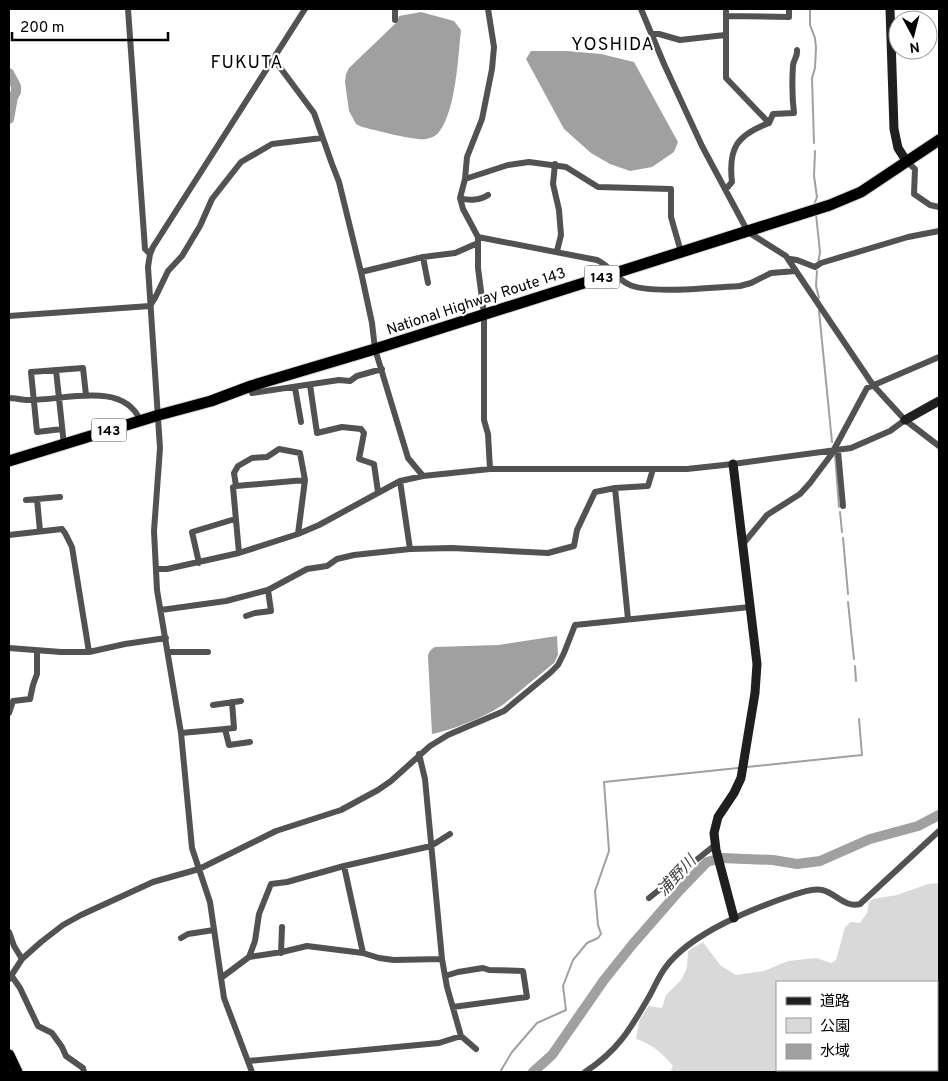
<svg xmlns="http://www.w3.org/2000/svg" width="948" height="1081" viewBox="0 0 948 1081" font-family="Overpass,'Noto Sans JP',sans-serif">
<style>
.green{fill:#d9d9d9;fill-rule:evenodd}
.water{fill:#a0a0a0}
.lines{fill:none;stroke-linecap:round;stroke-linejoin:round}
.stream{stroke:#a0a0a0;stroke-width:2}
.river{stroke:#a0a0a0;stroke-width:10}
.highway-casing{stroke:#dbdbdb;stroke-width:13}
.street{stroke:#525252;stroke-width:6}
.secondary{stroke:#1f1f1f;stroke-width:9}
.highway{stroke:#000;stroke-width:11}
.labels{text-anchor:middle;stroke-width:4.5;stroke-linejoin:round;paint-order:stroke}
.shield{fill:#fff;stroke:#4c4c4c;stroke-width:1}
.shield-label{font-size:14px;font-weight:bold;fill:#000}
.street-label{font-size:15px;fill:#000;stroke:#fff}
.water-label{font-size:16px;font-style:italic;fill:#414141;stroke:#fff}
.quarter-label{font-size:18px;letter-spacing:1px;fill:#000;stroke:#fff}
</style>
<rect width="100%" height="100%" fill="#fff"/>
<path class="green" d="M939,883V1072H670L673,1066C663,1054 651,1043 636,1039L640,1019L649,1006L662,1008L666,995L681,980L687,968L688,951L703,942L720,965L736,975L764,971L788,961L816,958L831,963L836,960L845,927L851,922L860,923L867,913L869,902L873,899L897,895L928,884ZM777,982H937V1070H777Z"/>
<path class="water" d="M421,12L454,21L461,30C458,57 456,110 439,132C436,136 431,138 426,139C415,141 375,130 362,127L356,124L349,111L345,82L346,74L349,68L397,22L399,16Z
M531,51H567L601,54L634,62L678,142L674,152L652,167L630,171L610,164L591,153L564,129L526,59Z
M557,636L558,655L554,663L504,704C487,716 453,730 432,734L428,657C428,652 431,649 435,647L498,645Z"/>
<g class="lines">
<path class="stream" d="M810,9V25L815,38L816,48L815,68L812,78L814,143
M814,205L817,197L814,176L815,151
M816,214L820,252L818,264
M817,271L816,286L819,298
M819,311L832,442
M835,454L839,507
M840,512L842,532
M843,538L848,594
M848,602L854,659
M855,666L856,681
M747,767L862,755L859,719
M500,1072L512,1052L537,1023L566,1010L563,986L573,960L587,943L598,938L601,934L598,925L595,891L609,851L604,782L738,768"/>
<path class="river" d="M9,73L16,86V92L13,97L9,119
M533,1072L552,1055L604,980L632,945L679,891L707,862L721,858L773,860L797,864L820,861L870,839L918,826L939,815"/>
<g class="highway-casing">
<path id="highway" d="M9,461L159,415L211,401L251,386L375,349L830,205L861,192L939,140
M9,1055L17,1072"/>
</g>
<path class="street" d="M128,9L145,249L150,254
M395,9V20
M488,9L494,47L492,69L482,119L467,157L465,179L460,198L463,209L478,237V268L484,314V420L488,434L490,469
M641,9L664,64L702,146L748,232L786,256L796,271L873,385L905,420L939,446
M726,9V78L769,123
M727,16L789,17V9
M652,34H659L680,40L725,35
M273,58L314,113L332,164L339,182L361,272L372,323L375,349L408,458L423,476
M907,162L915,169L914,194L930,205L939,207
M555,164L553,184L559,210L561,235L557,251
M465,179L508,165L529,162L566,167L598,187L671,189V217L681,252
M726,189L732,182C728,148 737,135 769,123L773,114L794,113C792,97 792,81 793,65C794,59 798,56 797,50
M460,198C469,201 481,200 488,195
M478,237L597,260C610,266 616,278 628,284C647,295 716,287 740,286L751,283L771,273L796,271
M423,257L428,283
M790,259L797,260L815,267L821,263L908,237L939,231
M361,272L423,257L455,253L478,243
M9,316L150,306L155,298L168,271L182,256L200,226L212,199L241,162L272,144L322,138
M56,370L64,445
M310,385L317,433L342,427L361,429L364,433L359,459L374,464L378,492
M251,386L252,393L339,380L350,381L357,376L382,369
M295,388L301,422
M9,398C15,398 22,400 28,400C62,401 123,380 140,420
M62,429L37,432L31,372L83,368L86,395
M838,451L843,506
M400,481L410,549
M236,486L234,473L238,466L252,458L267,457L279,449L300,453L305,480L298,534
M615,488L628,619
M37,499L40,531
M26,500L60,497
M9,535L62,529L65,533L72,547L89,652
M743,544L767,515L800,494L810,483L831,455L867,388L939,357
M239,553L233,487L236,486L305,480
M199,563L192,532L235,519
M156,569H167L239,553L298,534L319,525L400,481L423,476L490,469H687L733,464L851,448L890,431L905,420
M161,610L226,601L268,590L307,569L327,566L337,559L354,555L410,549L452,548L548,553L574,546L577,530L595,492L615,488L648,486L653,469
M246,616L255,613L271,611L268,590
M9,648L61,652H89L125,644L166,638
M168,652H208
M213,705L241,701
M9,713L13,701L30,699L33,685L37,674V651
M225,729L234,728L232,702
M181,733L225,729L229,745L250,742
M419,754L425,779L442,959L447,987L461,1036L476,1049
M344,866L363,953
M649,898L715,845
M9,932L14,946L22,959
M181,938L188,934L214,930
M281,953L282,927
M249,957L255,941L259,914L271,884L287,882L344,866L431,846L450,834
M11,975L20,988L38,1026L52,1033L62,1047L66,1056L83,1068L84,1072
M445,976L458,972L483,968L489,970L523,971L527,997L453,1007
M221,978L249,957L282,952L307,946L363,953L379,958L394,960L442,959
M9,979L22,959L41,942L63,925L81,915L153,882L199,869L276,831L341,810L378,790L391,781L430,746L448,735L504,711L550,673L558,665L564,653L575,625L750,607
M248,1061L439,1043L461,1036
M252,1072L224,998L210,902L192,848L181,733L157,590L154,531L160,448L148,267L150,254L153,247L305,9
M585,1072C618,1051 631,1028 650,995C655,986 659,976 665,968C690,933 756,907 796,894C804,892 813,888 822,890C836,893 844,908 860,904L939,831"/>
<path class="secondary" d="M890,9L894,129L898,148L907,162
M905,420L939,401
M733,464L757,664L755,693L741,778L734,793L718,817L714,833L716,850L734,918"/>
<use href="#highway" class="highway"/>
</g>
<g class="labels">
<g class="shield">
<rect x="584.5" y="265.5" width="35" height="23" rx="4"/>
<rect x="91.5" y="418.5" width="35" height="23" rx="4"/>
</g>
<g class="shield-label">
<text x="602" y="282">143</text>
<text x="109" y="435">143</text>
</g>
<g class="street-label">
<text transform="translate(476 301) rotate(-18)" y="5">National Highway Route 143</text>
</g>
<g class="water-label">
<text transform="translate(676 875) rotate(-47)" y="6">浦野川</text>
</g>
<g class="quarter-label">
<text x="613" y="50">YOSHIDA</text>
<text x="247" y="68">FUKUTA</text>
</g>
</g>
<rect width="948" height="1081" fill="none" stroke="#000000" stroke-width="20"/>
<rect x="776" y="981" width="162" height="90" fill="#ffffff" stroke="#999999"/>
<rect x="786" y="997" width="25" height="8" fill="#1f1f1f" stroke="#999999"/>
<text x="820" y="1006" font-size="15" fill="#000000">道路</text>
<rect x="786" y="1018" width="25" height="15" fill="#d9d9d9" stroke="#999999"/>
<text x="820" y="1031" font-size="15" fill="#000000">公園</text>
<rect x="786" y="1044" width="25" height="15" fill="#a0a0a0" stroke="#999999"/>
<text x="820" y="1056" font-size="15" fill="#000000">水域</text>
<g transform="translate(913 35) rotate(173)"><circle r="24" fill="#ffffff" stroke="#999999"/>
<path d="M0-4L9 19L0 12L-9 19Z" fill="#000000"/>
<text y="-8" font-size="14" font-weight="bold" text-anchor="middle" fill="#000000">N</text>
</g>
<path d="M12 32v8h156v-8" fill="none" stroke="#000000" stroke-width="2.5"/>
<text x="20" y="32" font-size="15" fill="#000000" stroke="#ffffff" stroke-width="4" paint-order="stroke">200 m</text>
</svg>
